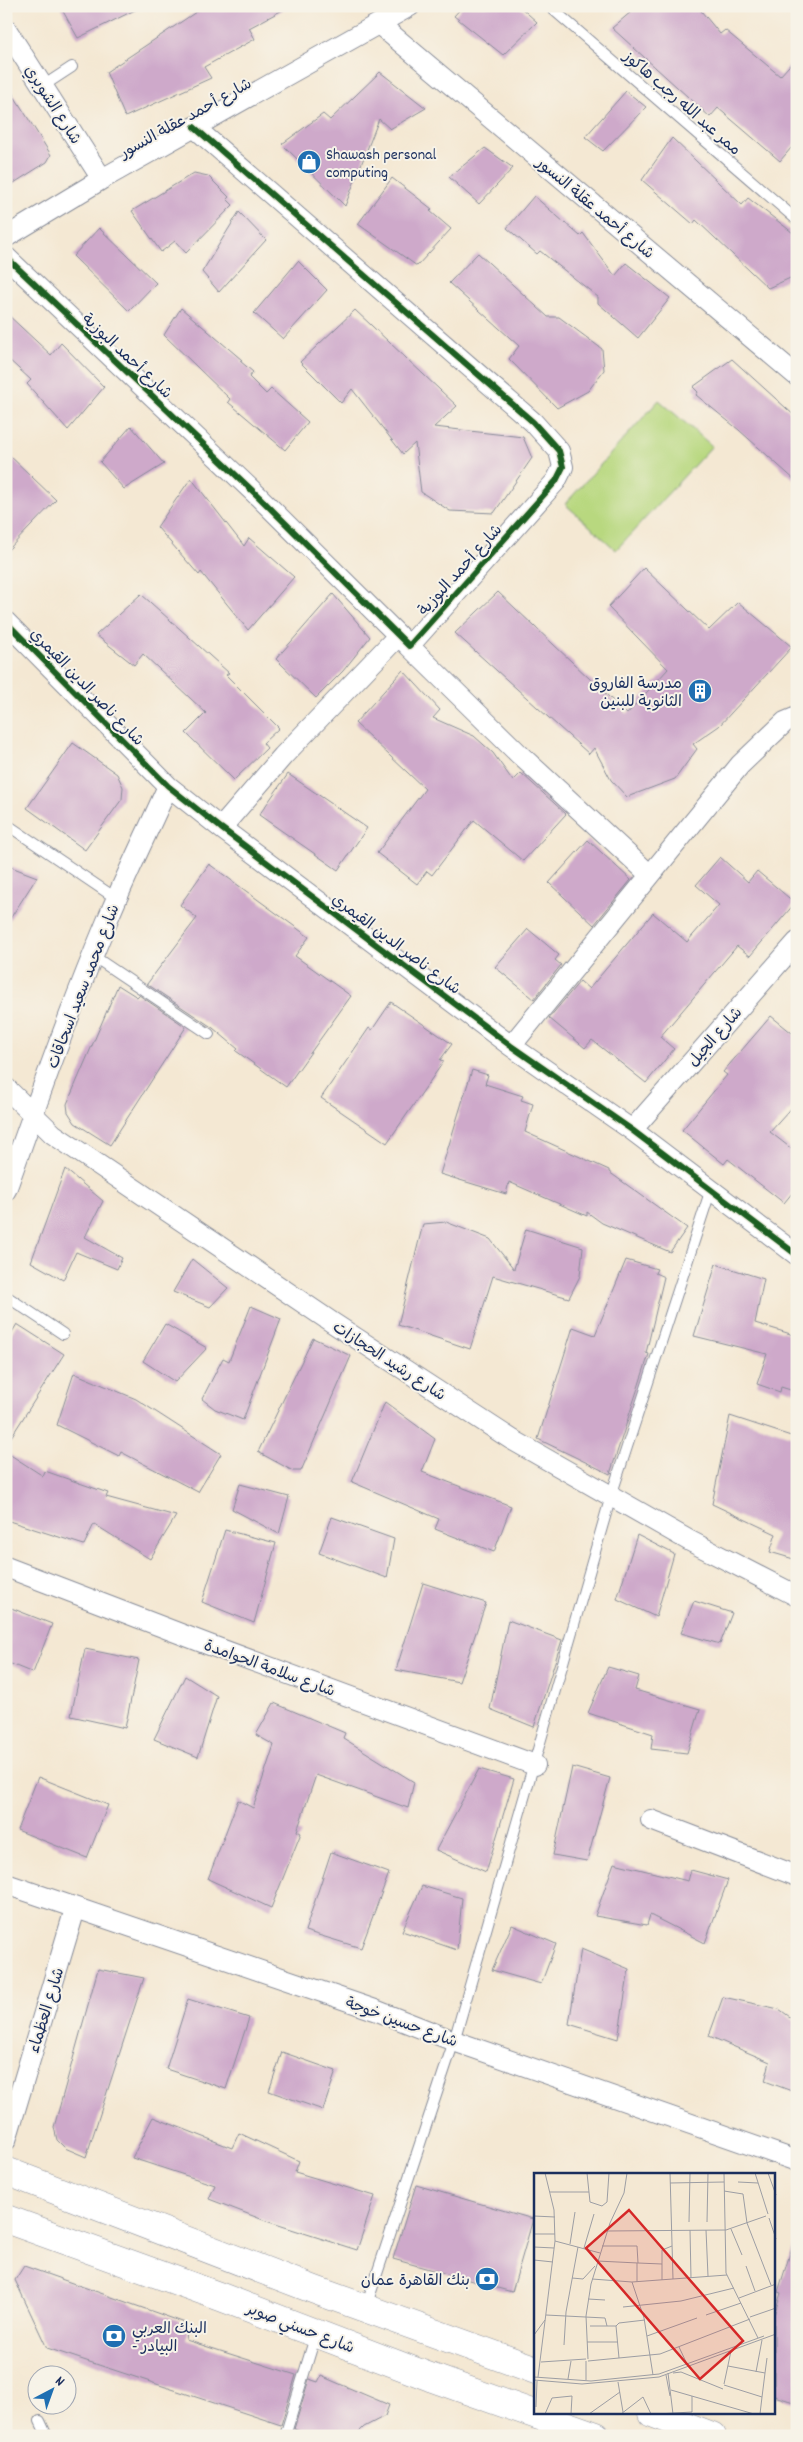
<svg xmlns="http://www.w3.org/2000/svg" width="803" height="2442" viewBox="0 0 803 2442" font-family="Dekko,'Playpen Sans Arabic',sans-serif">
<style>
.green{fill:#b8d87f;stroke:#6a846e}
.building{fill:#cea9ca}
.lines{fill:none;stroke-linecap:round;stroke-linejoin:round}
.lane-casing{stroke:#888c98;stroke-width:12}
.street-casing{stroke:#888c98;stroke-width:22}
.secondary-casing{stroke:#888c98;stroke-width:29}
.lane{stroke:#fff;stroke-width:10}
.street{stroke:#fff;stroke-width:20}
.secondary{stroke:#fff;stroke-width:28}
.cycleway-casing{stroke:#f7f3e8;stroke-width:9}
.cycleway{stroke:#1b5e20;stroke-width:6}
.labels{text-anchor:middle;stroke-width:4;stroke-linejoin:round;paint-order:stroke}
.street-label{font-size:16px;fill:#1b2f5e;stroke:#f7f3e8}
.poi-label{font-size:16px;fill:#1b2f5e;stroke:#f7f3e8;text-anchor:start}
.inset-road{fill:none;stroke:#9d9ea4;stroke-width:1}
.view{fill:#d62828;fill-opacity:0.15;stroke:#d62828;stroke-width:2.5}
.inset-edge{fill:none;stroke:#1b2f5e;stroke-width:2.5}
</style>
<rect width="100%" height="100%" fill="#f7f3e8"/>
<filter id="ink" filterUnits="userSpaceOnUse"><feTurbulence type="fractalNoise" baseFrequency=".02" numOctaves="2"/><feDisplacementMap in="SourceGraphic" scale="10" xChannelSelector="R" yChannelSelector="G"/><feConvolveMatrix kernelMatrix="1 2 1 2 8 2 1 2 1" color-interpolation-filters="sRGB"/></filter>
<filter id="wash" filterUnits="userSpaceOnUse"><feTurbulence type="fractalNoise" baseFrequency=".0096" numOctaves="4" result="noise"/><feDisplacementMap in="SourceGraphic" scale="20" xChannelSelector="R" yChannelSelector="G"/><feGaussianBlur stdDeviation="1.12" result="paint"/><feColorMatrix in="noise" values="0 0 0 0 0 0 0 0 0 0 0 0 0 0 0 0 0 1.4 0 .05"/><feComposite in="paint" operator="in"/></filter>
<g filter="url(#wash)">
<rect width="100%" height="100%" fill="#f4e8d3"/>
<path class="green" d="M659,400L712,446L616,550L565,504Z"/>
<g id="blocks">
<path class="building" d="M60,6H143L78,38Z
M205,6H290L249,28L255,39L204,67L211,78L125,117L106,72Z
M463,6H519L537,22L503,55L454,16Z
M638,6H697L720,34L725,30L780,76L797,57V141L780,161L718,108L710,117L612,28Z
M380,72L426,108L390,129L379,119L345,206L282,144L323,114L330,120Z
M6,83L51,155L47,162L6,188Z
M626,91L646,107L603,151L585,137Z
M672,138L742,205L748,198L797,236V275L768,288L696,220L693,224L642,180Z
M485,148L513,168L479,204L449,177Z
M194,173L208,176L229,197L227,199L233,205L186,253L175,241L161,252L132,211Z
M392,178L432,209L430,211L451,229L417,266L358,224Z
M534,196L580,236L583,233L615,276L626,263L670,298L638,338L598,303V297L540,251L537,254L507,228Z
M239,212L266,240L219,292L202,272Z
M99,228L156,283L129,311L73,256Z
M478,253L548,317H559L602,349L604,370L588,391L557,408L509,359L519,346L449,283Z
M298,261L327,290L283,339L254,313Z
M181,308L242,360L240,361L253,372L249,377L266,394L271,389L308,422L285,450L228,402L230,399L164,335Z
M355,310L457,406L434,427L523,437L532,458L494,513L450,511L421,492L415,443L403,454L352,389L341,403L300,362Z
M6,313L51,355L61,343L104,387L68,430L27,384L31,380L6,357Z
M732,359L797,418V482L739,430L696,395L698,392L693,387Z
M131,426L164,464L124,489L100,462Z
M6,452L56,500L6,552Z
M191,478L244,546L249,538L294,577L248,630L201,572L199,575L157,527Z
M644,568L709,630L738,602L792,647L719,726L693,744L697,749L675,779L627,797L611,780L594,748L589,754L455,633L498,592L627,714L668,669L608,607Z
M141,594L229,673L226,675L279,728L263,743L267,748L234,780L186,733L206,713L143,654L134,665L96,635Z
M333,594L370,637L343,671L316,698L276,659Z
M403,670L440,710L433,718L474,736L493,753L513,781L521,773L566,814L523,861L474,820L432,875L427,871L417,884L377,853L425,789L355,723Z
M73,743L117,774L123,787L122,799L85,850L27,808Z
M288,774L367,828L338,870L259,815Z
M588,840L631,880L594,925L549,883Z
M720,857L748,882L757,871L795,903L750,956L737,946L660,1037L674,1049L646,1083L592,1040L585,1048L549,1018L580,981L589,989L653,913L687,942L719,905L696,885Z
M209,864L309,937L295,956L351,996L286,1087L236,1051L238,1049L213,1028L147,984L197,918L180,905Z
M6,865L37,877L6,925Z
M528,929L559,955L555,960L561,965L534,999L495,967Z
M118,985L137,997L139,995L186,1027L110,1145L75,1123L68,1112L67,1104Z
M391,1002L452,1044L440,1060L444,1061L387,1143L321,1098L369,1028L372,1030Z
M771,1016L797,1037V1102L770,1132L797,1153V1187L784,1203L728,1159L724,1164L682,1130L727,1075L723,1072Z
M472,1070L488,1075L485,1084L523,1096L521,1100L533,1104L525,1132L609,1170V1172L687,1228L670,1252L602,1223L587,1212V1216L509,1182L506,1194L440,1174Z
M65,1169L103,1201L85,1237L122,1258L117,1269L76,1252L63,1280L31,1262Z
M446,1222L490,1239L514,1269L526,1229L583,1247L580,1276L569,1298L493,1276L470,1349L398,1325L423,1224Z
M192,1259L228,1288L210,1307L173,1292Z
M626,1260L657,1269L655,1273L664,1277L646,1353L649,1354L610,1474L538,1439L573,1327L595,1335Z
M716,1264L764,1279L755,1323L797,1336V1392L781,1387L780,1392L757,1384L767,1354L694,1336Z
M251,1306L281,1319L243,1420L215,1409L202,1399L223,1358L229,1361Z
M17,1324L64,1354L6,1445V1342Z
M165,1324L207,1348L175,1382L143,1361Z
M313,1338L351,1356L301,1471H293L258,1452Z
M74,1373L136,1399L221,1454L198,1492L121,1452L119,1456L57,1425Z
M385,1402L435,1439L422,1472L511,1506L494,1552L435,1529L439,1519L352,1482Z
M730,1416L797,1438V1560L770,1552L776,1534L712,1504Z
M6,1452L43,1476L45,1471L108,1493L106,1497L176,1516L150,1559L94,1524L84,1545L6,1520Z
M240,1484L289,1497L279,1534L232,1509Z
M332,1517L394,1539L387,1578L319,1553Z
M225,1530L276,1543L254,1623L202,1602Z
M637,1535L674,1554L656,1617L617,1599Z
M423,1583L486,1603L459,1682L396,1670Z
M694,1601L732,1613L720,1644L681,1633Z
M6,1606L52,1624L33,1673L6,1662Z
M508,1620L562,1640L534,1727L490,1709Z
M85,1649L139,1660L125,1728L71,1716Z
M608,1667L639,1676L635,1690L700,1709L687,1753L651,1749L653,1734L588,1713Z
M185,1676L217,1696L198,1757L154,1739Z
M274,1703L345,1733L343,1738L414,1782L408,1808L316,1775L297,1831L301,1833L271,1908L208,1879L238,1800L253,1808L274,1745L256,1735Z
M572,1767L610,1778L587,1861L553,1855Z
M479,1769L514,1779L486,1872L436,1850Z
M38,1777L108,1805L87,1858L17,1830Z
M331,1852L389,1873L361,1948L305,1931Z
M614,1863L688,1881L691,1870L728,1880L705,1943L650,1915L647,1925L595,1916Z
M422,1886L462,1898L457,1950L402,1931Z
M512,1925L556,1944L541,1984L492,1970Z
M581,1949L629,1969L618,2039L569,2024Z
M98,1969L144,1978L86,2157L65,2148L57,2140L54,2127Z
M723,1997L779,2009L797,2022V2093L765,2081L770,2062L709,2036Z
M188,1999L249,2018L226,2089L166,2069Z
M282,2052L336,2071L323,2110L269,2091Z
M153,2117L232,2148L239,2133L299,2161L295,2172L375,2196L357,2250L266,2221L209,2199L215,2185L132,2158Z
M416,2185L533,2219L512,2292L393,2259Z
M793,2244L797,2245V2403L774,2396V2315L781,2293L778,2292Z
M24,2266L188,2324L186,2340L296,2375L281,2425L47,2348L15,2280Z
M321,2376L389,2405L385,2416L364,2427L355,2436H300L301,2432L294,2429L309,2379L318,2382Z"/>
</g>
</g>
<g filter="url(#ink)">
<use href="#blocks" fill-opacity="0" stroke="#888c98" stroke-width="1"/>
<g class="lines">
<g class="lane-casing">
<path id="lane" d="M549,6L797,220
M43,86L72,67
M6,824L117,899
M93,956L209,1034
M6,1296L63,1334
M366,2307L454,2041L611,1496L711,1189
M40,2421L47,2436
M285,2436L316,2334"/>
</g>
<g class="street-casing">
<path id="street" d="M379,24L797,376
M6,29L102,179
M6,237L102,179L410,6
M6,257L259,497L409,646L556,481L563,467L559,451L533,422L194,127
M6,622L168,786L221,828L511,1046L632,1130L797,1255
M409,646L520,755L650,875
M221,828L283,756L398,636
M511,1046L740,765L785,722L797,717
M6,1088L53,1134L333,1323L511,1439L690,1541L797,1596
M632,1130L797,942
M6,1190C38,1100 70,1009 107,921C126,875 148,831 168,786
M6,1567L207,1644L535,1765
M651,1820L797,1876
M6,1884L375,2010L454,2041L797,2161
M6,2140L75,1909"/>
</g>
<g class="secondary-casing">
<path id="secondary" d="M6,2171L315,2290L536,2370
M6,2219L221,2297L430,2377L596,2436
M652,2413L712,2436"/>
</g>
<use href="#lane" class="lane"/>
<use href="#street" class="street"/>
<use href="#secondary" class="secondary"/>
<g class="cycleway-casing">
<path id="cycleway" d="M6,257L259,497L409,646L556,481L563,467L559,451L533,422L194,127
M6,622L168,786L221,828L511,1046L632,1130L797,1255"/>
</g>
<use href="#cycleway" class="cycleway"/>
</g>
</g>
<defs>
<g id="shop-disc" transform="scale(1.25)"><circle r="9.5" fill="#1f6fb2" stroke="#f7f3e8"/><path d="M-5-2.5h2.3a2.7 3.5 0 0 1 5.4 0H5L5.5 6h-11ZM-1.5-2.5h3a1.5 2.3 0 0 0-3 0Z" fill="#fff"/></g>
<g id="building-disc" transform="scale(1.25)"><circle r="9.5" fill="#1f6fb2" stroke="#f7f3e8"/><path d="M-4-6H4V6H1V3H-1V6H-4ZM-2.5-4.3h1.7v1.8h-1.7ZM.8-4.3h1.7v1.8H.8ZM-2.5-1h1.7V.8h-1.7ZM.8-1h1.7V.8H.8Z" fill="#fff"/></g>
<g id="bank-disc" transform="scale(1.25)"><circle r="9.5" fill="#1f6fb2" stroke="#f7f3e8"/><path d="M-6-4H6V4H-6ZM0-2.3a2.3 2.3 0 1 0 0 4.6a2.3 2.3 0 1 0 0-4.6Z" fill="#fff"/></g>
</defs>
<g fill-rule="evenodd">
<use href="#shop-disc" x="309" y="162"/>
<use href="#building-disc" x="700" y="691"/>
<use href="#bank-disc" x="487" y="2279"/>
<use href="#bank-disc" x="114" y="2336"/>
</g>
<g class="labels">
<g class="street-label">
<text transform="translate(683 102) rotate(41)" y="6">ممر عبد الله رجب هاكوز</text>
<text transform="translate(54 104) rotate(57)" y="6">شارع الشوبري</text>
<text transform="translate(185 117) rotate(-29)" y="6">شارع أحمد عقلة النسور</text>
<text transform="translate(596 207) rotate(40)" y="6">شارع أحمد عقلة النسور</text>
<text transform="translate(128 355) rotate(43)" y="6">شارع أحمد البوزية</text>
<text transform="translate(459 569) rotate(-48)" y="6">شارع أحمد البوزية</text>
<text transform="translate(88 686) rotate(46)" y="6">شارع ناصر الدين القيمري</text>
<text transform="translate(397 943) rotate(37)" y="6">شارع ناصر الدين القيمري</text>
<text transform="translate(82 986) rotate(-69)" y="6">شارع محمد سعيد اسحاقات</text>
<text transform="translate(714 1036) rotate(-49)" y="6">شارع الجيل</text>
<text transform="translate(390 1360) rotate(33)" y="6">شارع رشيد الحجازات</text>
<text transform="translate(270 1667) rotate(20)" y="6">شارع سلامة الحوامدة</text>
<text transform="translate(45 2010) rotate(-73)" y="6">شارع العظماء</text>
<text transform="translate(402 2021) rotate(20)" y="6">شارع حسين خوجة</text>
<text transform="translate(301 2327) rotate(21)" y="6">شارع حسني صوبر</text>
</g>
<g class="poi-label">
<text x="326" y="159">Shawash personal<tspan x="326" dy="18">computing</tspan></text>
<text x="682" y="688" text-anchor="end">مدرسة الفاروق<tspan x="682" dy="18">الثانوية للبنين</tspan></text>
<text x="470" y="2285" text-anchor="end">بنك القاهرة عمان</text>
<text x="132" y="2333">البنك العربي<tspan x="132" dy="18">- البيادر</tspan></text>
</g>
</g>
<g transform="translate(534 2173)">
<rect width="241" height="241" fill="#f4e8d3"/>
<path class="inset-road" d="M53,0L56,29L68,33L73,29L75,0M136,0L139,106M190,0L192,100L224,165M221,0L234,41M234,0L242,22M204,9L224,10M136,10L190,9M190,18L209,21L213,50L237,112M16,19H55M0,43L21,44M235,45L242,66M155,49L156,0M173,49L174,0M197,56L208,82M156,57L157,105M172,57L174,103M73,58L192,57L232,43M0,61H21M21,68L66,80M36,71L41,39M0,74L20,75M50,75L60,41M0,87L19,89M63,88L104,90L103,73H68M104,90L128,91M212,93L221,118M38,105L49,106L61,93M58,106L98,109L193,102M128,107V77L138,73M98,109L110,145L119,202M103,109V90M205,125L242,111M54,126L71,127M89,134L147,128L200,115M12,142L71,145L73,153M172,142L207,130M216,144L242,135M56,153H82L85,150L111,147M82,153L85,185M0,162L11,147M113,163L163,145M53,169H84M30,172L32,139L44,74M145,174L153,191M54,186L52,143L57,111L76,50L90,20L93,0M54,188L126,181L216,146M7,189L52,186M194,193L231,200L233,185M222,199L228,167M134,200L139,241M139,200L147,199L189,216M132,202L136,223M0,204L57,208L125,201L230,163M4,204L21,68L20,37L11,0M34,206L37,188M0,207L48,211L125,204L242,161M52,207V188M84,209L89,239M190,211L197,178M190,212L228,224L226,241M137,217L220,241M228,224L231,200M2,234L3,208M158,239V223M11,241L18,225L38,223L37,241M55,241L86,219M87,241L109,224L117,241M123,241L158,239"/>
<path class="view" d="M95,37L209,168L166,206L52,75Z"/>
<rect width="241" height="241" class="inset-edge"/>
</g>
<rect width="803" height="2442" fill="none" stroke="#f7f3e8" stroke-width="25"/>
<g transform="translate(52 2390) rotate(41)"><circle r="24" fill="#f7f3e8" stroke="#9fa5b1"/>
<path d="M0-4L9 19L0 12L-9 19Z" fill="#1f6fb2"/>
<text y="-8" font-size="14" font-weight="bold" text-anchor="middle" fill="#1b2f5e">N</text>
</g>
</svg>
